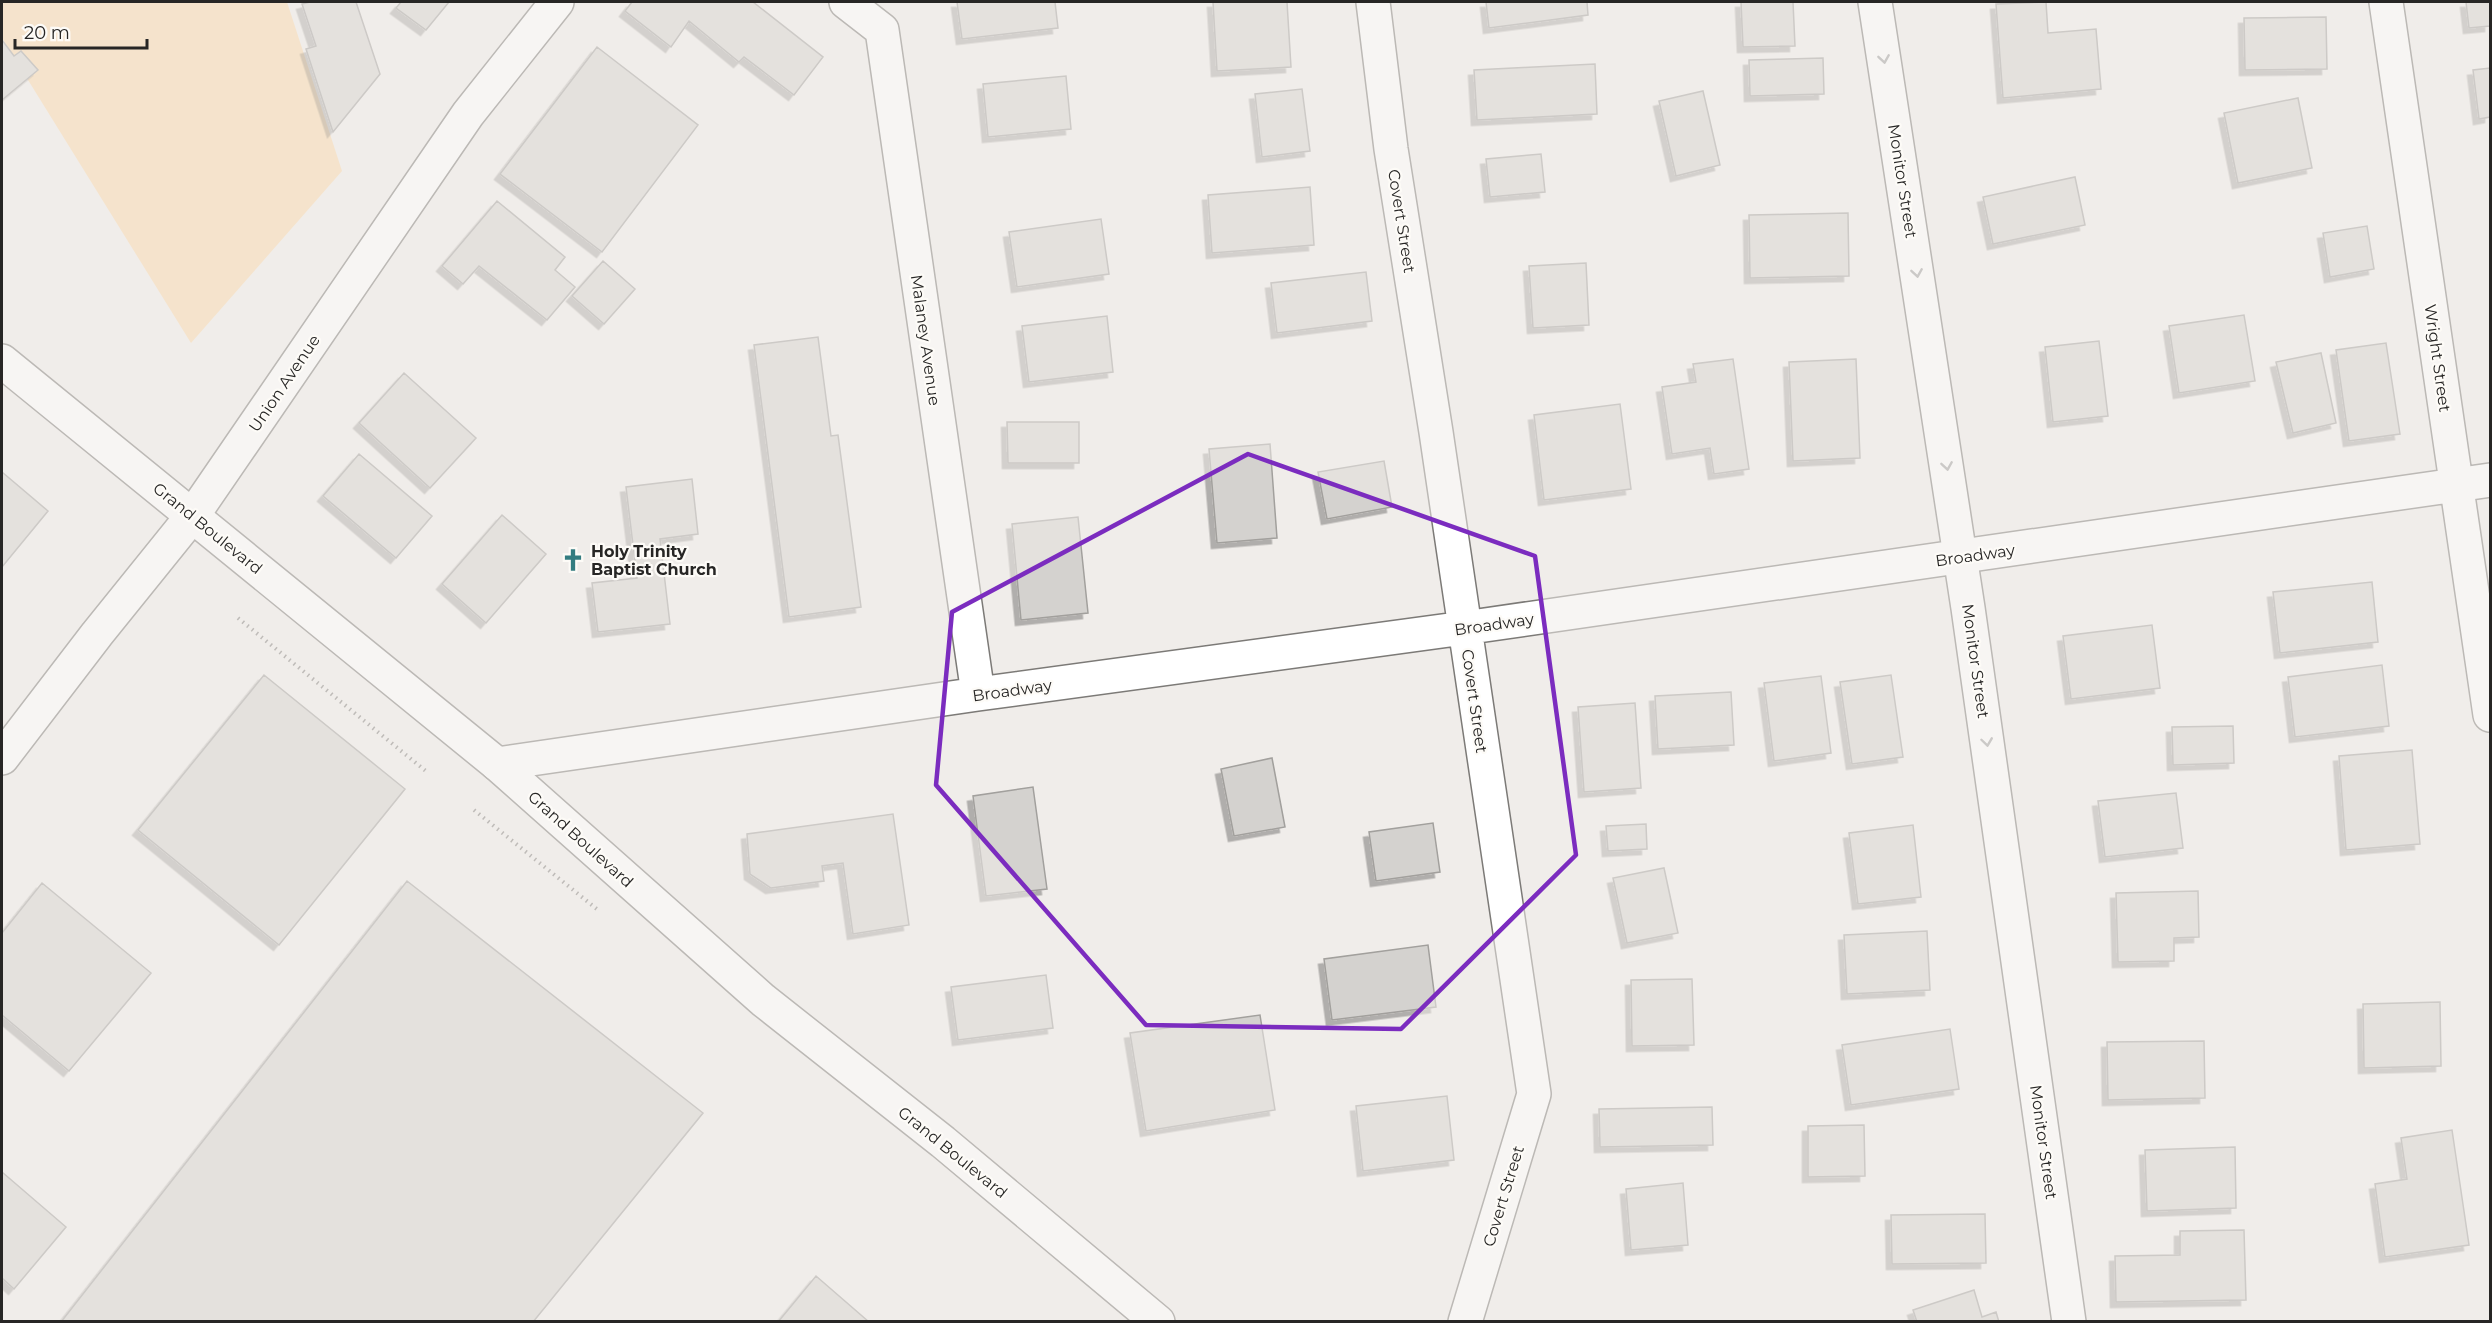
<svg xmlns="http://www.w3.org/2000/svg" width="2492" height="1323" viewBox="0 0 2492 1323" font-family="Montserrat,sans-serif">
<style>
.green{fill:#fad8a9}
.building{fill:#d4d2cf;stroke:#a2a09d;stroke-width:1.5;filter:url(#shadow)}
.lines{fill:none;stroke-linecap:round;stroke-linejoin:round}
.minor-casing{stroke:#7c7a77;stroke-width:36}
.tertiary-casing{stroke:#7c7a77;stroke-width:36}
.secondary-casing{stroke:#7c7a77;stroke-width:36}
.path{stroke:#83817f;stroke-width:4;stroke-dasharray:1.5 4.5;stroke-linecap:butt}
.minor{stroke:#fff;stroke-width:33}
.tertiary{stroke:#fff;stroke-width:33}
.secondary{stroke:#fff;stroke-width:33}
.oneway{stroke:#9e9d9d}
.marked{fill:none;stroke:#7b2cbf;stroke-width:4.5;stroke-linejoin:round}
.labels{text-anchor:middle;stroke-width:4.5;stroke-linejoin:round;paint-order:stroke}
.street-label{font-size:16px;fill:#272625;stroke:#fdfbf7}
.poi-label{font-size:16px;font-weight:bold;fill:#272625;stroke:#fdfbf7;text-anchor:start}
</style>
<defs>
<filter id="shadow"><feDropShadow dx="-5.5" dy="5.5" stdDeviation="0" flood-color="#0004"/></filter>
</defs>
<rect width="100%" height="100%" fill="#f0edea"/>
<path class="green" d="M2,2H287L342,171L191,343L2,38Z"/>
<path class="building" d="M310,2H356L380,74L333,132L306,49L316,46L302,4Z
M401,2H449L426,30L396,8Z
M632,2H753L823,57L794,95L744,57L739,62L689,21L671,47L625,11Z
M957,2H1055L1058,28L962,39Z
M1213,2H1287L1291,67L1217,71Z
M1486,2H1587L1588,15L1489,28Z
M1741,2H1793L1795,46L1743,47Z
M2046,2L2048,33L2096,29L2101,89L2003,98L1996,4Z
M2466,2H2490V26L2469,28Z
M2326,17L2327,69L2245,70L2244,18Z
M2,40L14,56L21,51L38,70L2,100Z
M597,47L698,125L602,252L500,174Z
M1823,58L1824,94L1750,96L1749,60Z
M1595,64L1597,114L1477,120L1474,70Z
M2490,68V117L2479,119L2473,70Z
M1066,76L1071,129L988,137L983,84Z
M1302,89L1310,151L1262,157L1255,94Z
M1703,91L1720,165L1676,176L1659,101Z
M2298,98L2312,168L2238,183L2224,113Z
M1541,154L1545,192L1490,197L1486,159Z
M2075,177L2085,225L1993,244L1983,197Z
M1310,187L1314,245L1212,253L1208,195Z
M497,201L565,257L555,270L575,287L547,320L479,266L463,284L442,266Z
M1848,213L1849,276L1750,278L1749,215Z
M1101,219L1109,274L1017,287L1009,232Z
M2367,226L2374,269L2330,277L2323,233Z
M603,261L635,289L604,324L572,296Z
M1586,263L1589,325L1533,328L1529,266Z
M1366,272L1372,321L1277,333L1271,283Z
M2244,315L2255,381L2179,393L2169,326Z
M1107,316L1113,372L1029,382L1022,326Z
M818,337L831,436L838,435L861,607L789,617L754,345Z
M2099,341L2108,416L2053,422L2045,347Z
M2386,343L2400,434L2349,441L2336,350Z
M2321,353L2336,423L2293,433L2276,362Z
M1733,359L1749,469L1714,474L1710,448L1672,454L1662,387L1696,382L1693,364Z
M1856,359L1860,458L1793,461L1789,362Z
M404,373L476,438L430,488L359,423Z
M1620,404L1631,489L1544,500L1534,415Z
M1007,422H1079V463H1008Z
M1270,444L1277,538L1217,543L1209,449Z
M359,454L432,516L396,558L323,496Z
M1384,461L1392,507L1327,519L1318,472Z
M2,472L48,511L2,567Z
M692,479L698,534L660,539L670,624L598,632L592,583L637,578L626,487Z
M502,515L546,554L486,623L442,584Z
M1078,517L1088,613L1021,620L1012,524Z
M2372,582L2378,642L2280,653L2273,592Z
M2152,625L2160,688L2071,699L2063,636Z
M2382,665L2389,726L2295,737L2288,677Z
M264,675L405,789L279,945L138,830Z
M1891,675L1903,757L1852,764L1840,682Z
M1821,676L1831,753L1774,761L1764,683Z
M1731,692L1734,745L1658,749L1655,696Z
M1635,703L1641,788L1584,792L1578,707Z
M2233,726L2234,763L2173,765L2172,727Z
M2412,750L2420,844L2346,850L2339,756Z
M1272,758L1285,827L1234,836L1221,769Z
M1033,787L1047,889L986,896L973,796Z
M2176,793L2183,848L2105,857L2098,801Z
M893,814L909,925L853,934L843,863L822,866L824,881L771,888L750,874L747,834Z
M1433,823L1440,872L1376,881L1369,832Z
M1646,824L1647,849L1608,851L1606,826Z
M1913,825L1921,897L1858,904L1849,833Z
M1664,868L1678,933L1627,943L1613,878Z
M407,881L703,1113L533,1322H61Z
M42,883L151,973L69,1071L2,1015V933Z
M2198,891L2199,937L2174,938V961L2118,962L2116,893Z
M1927,931L1930,990L1847,994L1844,935Z
M1428,945L1436,1007L1332,1020L1324,959Z
M1046,975L1053,1028L958,1040L951,987Z
M1692,979L1694,1045L1632,1046L1631,980Z
M2440,1002L2441,1066L2364,1068L2363,1004Z
M1260,1015L1275,1110L1146,1131L1130,1033Z
M1950,1029L1959,1089L1851,1105L1842,1045Z
M2204,1041L2205,1098L2108,1100L2107,1042Z
M1447,1096L1454,1160L1363,1171L1356,1106Z
M1712,1107L1713,1145L1600,1147L1599,1109Z
M1864,1125L1865,1176L1808,1177V1126Z
M2452,1130L2469,1245L2385,1257L2375,1184L2407,1179L2401,1138Z
M2235,1147L2236,1208L2147,1211L2145,1150Z
M2,1172L66,1227L14,1289L2,1278Z
M1683,1183L1688,1245L1631,1250L1626,1189Z
M1985,1214L1986,1263L1892,1264L1891,1215Z
M2244,1230L2246,1300L2116,1302L2115,1256L2180,1255V1231Z
M816,1276L869,1322H778Z
M1974,1290L1982,1317L1996,1312L1999,1322H1917L1913,1310Z"/>
<g class="lines">
<g class="minor-casing">
<path id="minor" d="M846,2L882,30L978,694
M1373,2L1391,149L1436,432L1534,1094L1465,1322
M1875,2L1968,608L2069,1322
M2386,2L2490,715
M497,764L978,694L1464,628L2490,480"/>
</g>
<g class="tertiary-casing">
<path id="tertiary" d="M2,361L497,764L763,1000L943,1142L1158,1322"/>
</g>
<g class="secondary-casing">
<path id="secondary" d="M2,758L97,634L193,515L468,114L557,2"/>
</g>
<path class="path" d="M238,618L427,772
M474,810L598,910"/>
<use href="#minor" class="minor"/>
<use href="#tertiary" class="tertiary"/>
<use href="#secondary" class="secondary"/>
</g>
<defs><path id="oneway-chevron" d="M-2-3.5L2.5 0L-2 3.5" fill="none" stroke-width="1.6" stroke-linecap="round" stroke-linejoin="round" transform="scale(1.5)"/></defs>
<g class="oneway">
<use href="#oneway-chevron" transform="translate(1884 59) rotate(81)"/>
<use href="#oneway-chevron" transform="translate(1917 273) rotate(81)"/>
<use href="#oneway-chevron" transform="translate(1947 466) rotate(81)"/>
<use href="#oneway-chevron" transform="translate(1987 742) rotate(82)"/>
</g>
<path d="M0 0H2492V1323H0ZM1248,454L1535,556L1576,855L1401,1029L1146,1025L936,785L952,612Z" fill="#f0edea" fill-opacity=".55" fill-rule="evenodd"/>
<path class="marked" d="M1248,454L1535,556L1576,855L1401,1029L1146,1025L936,785L952,612Z"/>
<defs>
<g id="church-bare" transform="scale(1.8)"><path d="M-1.2-6h2.4v3.5h3.3v2.4h-3.3V6h-2.4V-.1h-3.3v-2.4h3.3Z" fill="#337c80" stroke="#fdfbf7" stroke-width="2.5" paint-order="stroke"/></g>
</defs>
<g fill-rule="evenodd">
<use href="#church-bare" x="573" y="560"/>
</g>
<g class="labels">
<g class="street-label">
<text transform="translate(1903 181) rotate(81)" y="6">Monitor Street</text>
<text transform="translate(1402 221) rotate(81)" y="6">Covert Street</text>
<text transform="translate(926 340) rotate(82)" y="6">Malaney Avenue</text>
<text transform="translate(2438 358) rotate(82)" y="6">Wright Street</text>
<text transform="translate(284 383) rotate(-56)" y="6">Union Avenue</text>
<text transform="translate(208 528) rotate(39)" y="6">Grand Boulevard</text>
<text transform="translate(1975 555) rotate(-8)" y="6">Broadway</text>
<text transform="translate(1494 624) rotate(-8)" y="6">Broadway</text>
<text transform="translate(1976 661) rotate(82)" y="6">Monitor Street</text>
<text transform="translate(1012 690) rotate(-8)" y="6">Broadway</text>
<text transform="translate(1475 701) rotate(82)" y="6">Covert Street</text>
<text transform="translate(581 839) rotate(42)" y="6">Grand Boulevard</text>
<text transform="translate(2044 1142) rotate(82)" y="6">Monitor Street</text>
<text transform="translate(953 1152) rotate(39)" y="6">Grand Boulevard</text>
<text transform="translate(1503 1196) rotate(-73)" y="6">Covert Street</text>
</g>
<g class="poi-label">
<text x="591" y="557">Holy Trinity<tspan x="591" dy="18">Baptist Church</tspan></text>
</g>
</g>
<rect width="2492" height="1323" fill="none" stroke="#272625" stroke-width="6"/>
<path d="M15 39v9h132v-9" fill="none" stroke="#272625" stroke-width="3"/>
<text x="24" y="39" font-size="18" fill="#272625" stroke="#fdfbf7" stroke-width="4.5" paint-order="stroke">20 m</text>
</svg>
